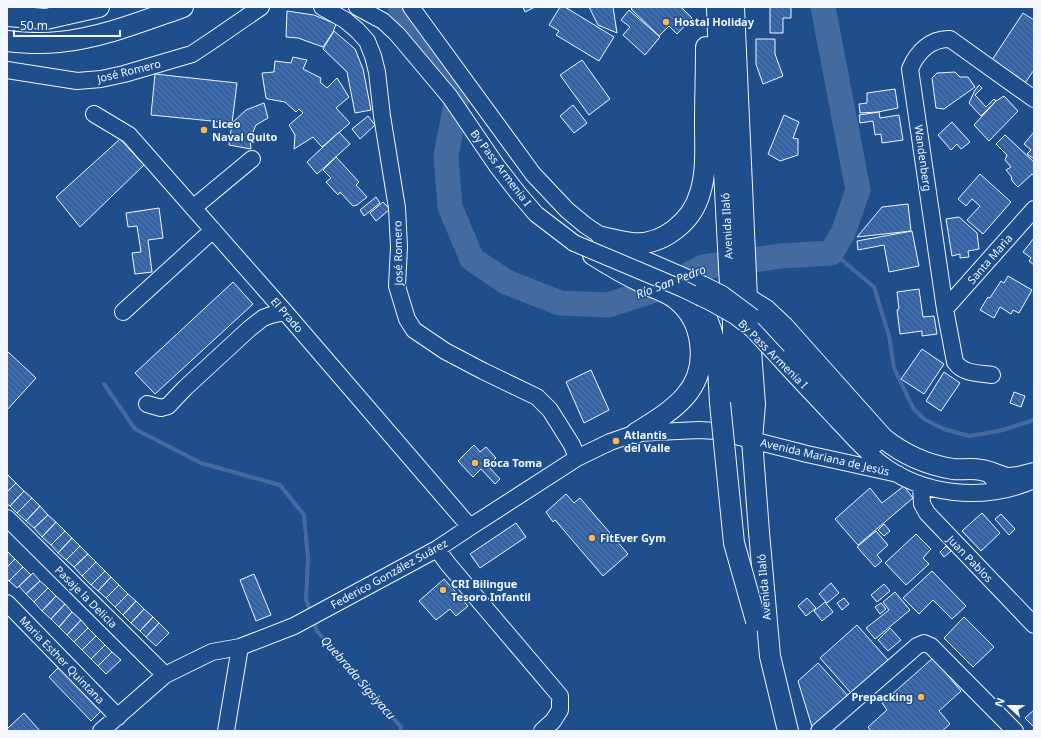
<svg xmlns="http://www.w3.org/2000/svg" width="1041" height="738" viewBox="0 0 1041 738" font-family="'Noto Sans',sans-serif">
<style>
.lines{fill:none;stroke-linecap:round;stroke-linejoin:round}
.stream{stroke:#446ba0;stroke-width:4}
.river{stroke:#446ba0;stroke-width:25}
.building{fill:url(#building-back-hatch);stroke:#f2f6ff}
.minor-casing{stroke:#f2f6ff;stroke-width:18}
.major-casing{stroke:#f2f6ff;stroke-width:22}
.minor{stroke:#1f4e8c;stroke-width:16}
.major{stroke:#1f4e8c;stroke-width:20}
.minor-bridge-casing{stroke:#f2f6ff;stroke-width:18;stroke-linecap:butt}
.major-bridge-casing{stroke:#f2f6ff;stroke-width:22;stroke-linecap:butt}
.minor-bridge{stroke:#1f4e8c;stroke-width:16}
.major-bridge{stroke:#1f4e8c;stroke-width:20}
.poi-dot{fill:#ffb74d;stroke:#1f4e8c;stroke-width:1.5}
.labels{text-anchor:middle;stroke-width:3;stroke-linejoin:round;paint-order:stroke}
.poi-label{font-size:11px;font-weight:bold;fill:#f2f6ff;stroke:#1f4e8c;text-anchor:start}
.street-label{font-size:11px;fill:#f2f6ff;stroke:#1f4e8c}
.water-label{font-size:12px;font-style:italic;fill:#f2f6ff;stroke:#1f4e8c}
</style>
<defs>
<pattern id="building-back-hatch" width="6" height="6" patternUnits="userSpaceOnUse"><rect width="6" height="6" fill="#3563a3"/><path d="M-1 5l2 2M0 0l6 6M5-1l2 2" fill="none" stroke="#537ab1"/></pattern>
</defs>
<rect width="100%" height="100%" fill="#1f4e8c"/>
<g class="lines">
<path class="stream" d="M842,260L874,287L889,336L894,368L913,408L924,419L944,429L969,436L999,431L1034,420
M104,384L135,429L201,463L280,485L304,515L308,558L306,599L311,613
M313,620L317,631L401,727V731"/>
<path class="river" d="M400,7L425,35L458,93L446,156L450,207L472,259L506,282L560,303L608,305L664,287L703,267L781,256L831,253L843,233L858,190L823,7"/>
</g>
<path class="building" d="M523,7H535L525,12Z
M560,7H565L614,37L599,61L556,35L559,31L549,25Z
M589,7H613L617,33L598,25Z
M633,7H681L692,18L677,34L669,26L659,36L631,9Z
M770,7H791V18H783V33H770Z
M629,10L660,37L645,55L623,35L630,27L621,20Z
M287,11L314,15L336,24L333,32L323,47L298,38L286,37Z
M1023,13L1034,20V70L1025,83L992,60Z
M334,31L355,49L363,69L371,110L355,113L347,72L323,49Z
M756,39H775V54L783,76L763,84L756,64Z
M293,57L307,60L303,69L321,78L320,82L327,88L337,78L349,97L336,108L350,123L322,147L313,137L294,149L295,135L289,125L303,113L299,109L296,112L285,102L268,99L266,98L262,73L274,72L275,61L291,63Z
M582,60L610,99L589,115L560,75Z
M955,72L960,77H968L975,87L944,109L936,108L932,78L937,73Z
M155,74L237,83L232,123L151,115Z
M979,85L982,88L975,95L986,107L994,99L996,101L981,116L969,103L975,90Z
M895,89L898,108L878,112L860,113L859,104L867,103V93Z
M1004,96L1018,111L989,141L974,125L996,101Z
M264,103L268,118L256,125L250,139L251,149L229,145L232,123L246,110Z
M573,105L587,123L574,133L560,116Z
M879,112L880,118L899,115L903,140L882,143L881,134L875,135L873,121L860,123L859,115Z
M784,115L799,122L793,138L798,139V155L780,161L768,154Z
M368,116L375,125L360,139L352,129Z
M952,122L970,142L961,149L957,144L951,150L938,135Z
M339,132L350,144L317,174L307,162Z
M1034,132V159L1027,154L1031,150L1024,144Z
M1005,135L1034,162V176L1032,174L1018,187L1012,181L1011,176L1006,170L1011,167L1005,160L1007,155L996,144Z
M120,139L144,165L80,227L56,197Z
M336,157L359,182L356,185L367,197L357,205L353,206L340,192L338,195L326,182L331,178L323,170Z
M980,174L1011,202L983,234L967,220L980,206L972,199L966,206L958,199Z
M376,197L380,203L364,216L360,210Z
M383,202L390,209L376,221L370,213Z
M908,204L911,231L857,237L882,207Z
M159,208L163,238L148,240L152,272L135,274L132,253L141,252L137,226L128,227L126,213Z
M959,217L977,233L979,249L968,251L969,257L960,258V254L952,256L946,219Z
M912,231L919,266L889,272L884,245L858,250L857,241Z
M1034,238V265L1029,261L1031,258L1023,252Z
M1008,276L1032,290L1019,313L1013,310L1011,314L1000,307L994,318L980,310L988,297L990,298L1001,281L1004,283Z
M233,282L253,304L155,394L135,373Z
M919,289L923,317L934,316L937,334L922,336V331L900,334L897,310L899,309L897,292Z
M922,349L944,364L924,394L901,379Z
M7,351L36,378L7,410Z
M591,370L609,410L584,423L566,382Z
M944,372L960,383L941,411L926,401Z
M1014,392L1025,396L1021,407L1010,403Z
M474,445L480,452L486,447L496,458L488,466L500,479L495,484L481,469L473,477L458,461Z
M8,475L16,483L7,492V476Z
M16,483L24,491L10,506L7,504V492Z
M904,486L913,498L858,545L835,519L870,488L882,503Z
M24,491L32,498L17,513L10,506Z
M566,494L574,503L580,498L628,554L603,576L555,520L553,522L546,512Z
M32,498L40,506L26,521L17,513Z
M40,506L48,515L34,528L26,521Z
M982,513L1000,533L981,551L962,531Z
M1001,514L1015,529L1009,535L995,519Z
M48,515L56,522L42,537L34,528Z
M56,522L65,531L51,545L42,537Z
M516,523L526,537L480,568L470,554Z
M884,524L890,531L884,536L878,530Z
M65,531L72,538L58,553L51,545Z
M876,531L888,545L877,555L882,561L875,567L857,547Z
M916,534L931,549L923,558L929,564L906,585L885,563Z
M72,538L80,546L66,560L58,553Z
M80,546L88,554L74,567L66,560Z
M946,546L951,551L944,557L940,552Z
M7,551L15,559L7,567Z
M88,554L96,562L82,576L74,567Z
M15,559L23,567L9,581L7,579V567Z
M96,562L105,571L91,585L82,576Z
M23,567L31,575L17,588L9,581Z
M105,571L111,577L98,591L91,585Z
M932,571L966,606L952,619L933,600L919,614L903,598Z
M33,573L40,581L26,594L19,586Z
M254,574L271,615L256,621L240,580Z
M111,577L119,585L106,598L98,591Z
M444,579L468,606L456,616L450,609L436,620L419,601Z
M40,581L48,588L34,602L26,594Z
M831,583L839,593L827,603L819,594Z
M884,584L890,591L877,602L871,595Z
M119,585L128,594L115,607L106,598Z
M48,588L56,596L42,611L34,602Z
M895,592L910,610L875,639L866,628L889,610L883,602Z
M128,594L136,601L123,615L115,607Z
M56,596L65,604L51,619L42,611Z
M807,598L816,608L806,616L798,606Z
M844,598L849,604L842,610L837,603Z
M136,601L144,609L131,623L123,615Z
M825,602L833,612L822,621L814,611Z
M881,603L886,609L880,614L875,607Z
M65,604L72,612L59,627L51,619Z
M144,609L153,617L140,631L131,623Z
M72,612L81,620L67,635L59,627Z
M153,617L159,623L146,637L140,631Z
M964,617L994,647L973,667L944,638Z
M81,620L88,628L74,642L67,635Z
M159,623L169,633L156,646L146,637Z
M857,625L888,660L851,693L820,658Z
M88,628L96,636L82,650L74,642Z
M890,628L901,640L888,651L878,640Z
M96,636L105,645L91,659L82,650Z
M105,645L112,652L98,666L91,659Z
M112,652L121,660L106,674L98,666Z
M933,658L961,691L939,711L950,724L942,731H871L868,727L887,710L882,703Z
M818,663L849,697L813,730L798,681Z
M59,667L101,711L91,721L49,677Z
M1034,710V727L1025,718Z
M24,713L40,731H7V729Z"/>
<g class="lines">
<g class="minor-casing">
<path id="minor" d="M322,7L345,20L357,30L367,41L373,56L377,72L382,116L397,208L399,247L397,286L407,319L414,330L445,351L483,371L537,397L550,410L572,445L577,458
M357,7L383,21L397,34L450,97L497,166L518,193L536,214L574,243
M411,7L533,174L567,210L585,225L621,249L704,285
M7,70L77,81L101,79L124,74L192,54L213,40L261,7
M94,114L129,135L285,312L470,527
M193,208L252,159
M945,309L1034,209
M123,312L213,230
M753,317L787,347L876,444
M778,357C797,378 817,399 836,419C850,434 863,449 879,462C922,496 984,502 1034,480
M992,375C979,373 963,374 955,362L945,309L910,69C917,52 931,38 950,39L1034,99
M147,404L161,408L168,406L185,388L249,329L263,318L271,315L285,312
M992,478L1018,475L1034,471
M921,485L922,504L927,513L1034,625
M7,518L165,675
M437,549L448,564L560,696V710L553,721L542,731
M7,603L118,717
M101,731L165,675L212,652L240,647L294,626L437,549L470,527L577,458L610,442L636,433L699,430L716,431L807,454L898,474
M226,731L240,647
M819,731L917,646L924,643L931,646L1015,731"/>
</g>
<g class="major-casing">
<path id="major" d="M717,7L721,114L730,286L733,322V355L738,417L752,440
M734,7L747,298L755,404L752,440L759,532L770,656L788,731
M7,16L46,19L99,7
M7,41C24,43 42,44 59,42C101,38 143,21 183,7
M602,237C612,239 621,242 632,243C662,246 692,222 700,193C707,171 705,146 705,124C705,98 706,73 706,47
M593,255C609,265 626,275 643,283C654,288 667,292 676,299C691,311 698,325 700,343C707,391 671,411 636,433
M747,298L766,310L784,327L883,438C903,454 927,465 953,469C962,470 972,468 981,470C989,471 997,475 1004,477
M704,313C719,340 718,372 720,403"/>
</g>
<use href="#minor" class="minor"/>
<use href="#major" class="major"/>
<g class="minor-bridge-casing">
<path id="minor-bridge" d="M574,243L683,289L712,303L735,316L753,330L778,357
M704,285L722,294L753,317"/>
</g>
<g class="major-bridge-casing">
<path id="major-bridge" d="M720,403L734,543L756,621"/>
</g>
<use href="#minor-bridge" class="minor-bridge"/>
<use href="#major-bridge" class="major-bridge"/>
</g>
<g class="poi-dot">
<circle cx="666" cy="22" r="4"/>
<circle cx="204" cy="130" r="4"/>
<circle cx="616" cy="441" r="4"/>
<circle cx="475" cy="463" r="4"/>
<circle cx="592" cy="538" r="4"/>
<circle cx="443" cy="590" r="4"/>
<circle cx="921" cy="697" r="4"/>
</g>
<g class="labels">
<g class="poi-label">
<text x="674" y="26">Hostal Holiday</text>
<text x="212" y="128">Liceo<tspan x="212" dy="13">Naval Quito</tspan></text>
<text x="624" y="439">Atlantis<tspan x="624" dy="13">del Valle</tspan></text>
<text x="483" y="467">Boca Toma</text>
<text x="600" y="542">FitEver Gym</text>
<text x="451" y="588">CRI Bilingue<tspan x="451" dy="13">Tesoro Infantil</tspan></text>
<text x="913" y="701" text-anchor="end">Prepacking</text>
</g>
<g class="street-label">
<text transform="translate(129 71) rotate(-14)" y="4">José Romero</text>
<text transform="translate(923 158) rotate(82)" y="4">Wandenberg</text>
<text transform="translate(501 168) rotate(53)" y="4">By Pass Armenia I</text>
<text transform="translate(727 226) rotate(-93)" y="4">Avenida Ilaló</text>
<text transform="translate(398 253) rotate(-91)" y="4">José Romero</text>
<text transform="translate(990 259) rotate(-49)" y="4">Santa Marìa</text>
<text transform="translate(287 315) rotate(49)" y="4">El Prado</text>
<text transform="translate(773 354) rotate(45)" y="4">By Pass Armenia I</text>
<text transform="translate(825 457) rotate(13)" y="4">Avenida Mariana de Jesús</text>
<text transform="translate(970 559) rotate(46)" y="4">Juan Pablos</text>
<text transform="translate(389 574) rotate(-29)" y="4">Federico González Suárez</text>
<text transform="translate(764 587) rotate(-95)" y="4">Avenida Ilaló</text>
<text transform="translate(86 597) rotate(45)" y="4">Pasaje la Delicia</text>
<text transform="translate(62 660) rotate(46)" y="4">Maria Esther Quintana</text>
</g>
<g class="water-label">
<text transform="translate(671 282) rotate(-21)" y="4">Río San Pedro</text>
<text transform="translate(358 678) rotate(49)" y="4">Quebrada Sigsiyacu</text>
</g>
</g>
<rect width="1041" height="738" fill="none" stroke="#f2f6ff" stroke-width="16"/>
<g transform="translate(1009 706) rotate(292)" stroke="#1f4e8c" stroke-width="3" paint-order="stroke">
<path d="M0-3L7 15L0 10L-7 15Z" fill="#f2f6ff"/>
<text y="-6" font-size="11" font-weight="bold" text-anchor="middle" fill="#f2f6ff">N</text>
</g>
<path d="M14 30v6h106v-6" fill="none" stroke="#f2f6ff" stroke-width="2"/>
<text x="20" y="30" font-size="12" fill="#f2f6ff" stroke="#1f4e8c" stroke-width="3" paint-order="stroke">50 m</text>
</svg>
